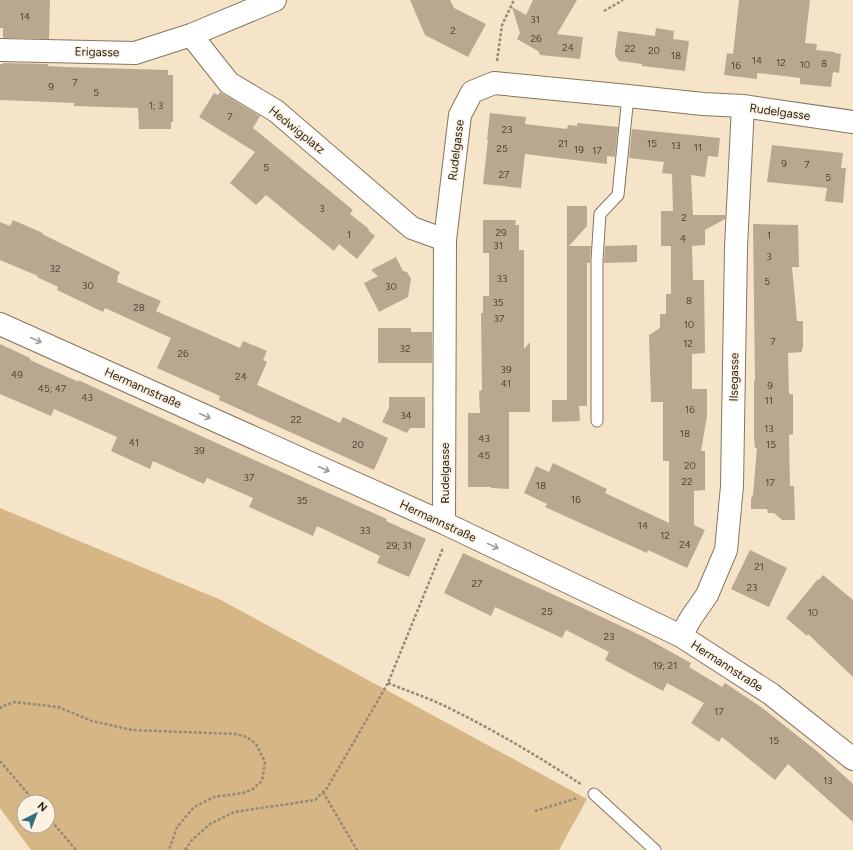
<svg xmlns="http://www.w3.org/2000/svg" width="853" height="850" viewBox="0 0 853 850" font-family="Figtree,sans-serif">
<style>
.green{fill:#d6b685;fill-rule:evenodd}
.building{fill:#b9a88f}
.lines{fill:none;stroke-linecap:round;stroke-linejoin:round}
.service-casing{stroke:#86765e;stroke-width:13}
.minor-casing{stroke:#86765e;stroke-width:24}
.path{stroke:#968976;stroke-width:2.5;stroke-dasharray:3 2;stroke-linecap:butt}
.service{stroke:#fff;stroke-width:11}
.minor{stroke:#fff;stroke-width:22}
.oneway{stroke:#a09d99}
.labels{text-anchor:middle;stroke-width:3;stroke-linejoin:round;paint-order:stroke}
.number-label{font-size:10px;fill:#504639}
.street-label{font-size:12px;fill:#2d261c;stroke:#fdf2e2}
</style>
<rect width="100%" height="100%" fill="#f6e4c9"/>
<path class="green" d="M0,508L221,600L587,799L559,850H31L0,808ZM24,802H48V826H24Z"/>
<path class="building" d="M0,0H50L49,39L3,38V28H0Z
M410,0H450L454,8L486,24L468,57L425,35Z
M533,0H577L557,34L583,37L580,59L540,55L538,51L517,39L520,33L512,7L526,15Z
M739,0H810L805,43L817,44L816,50L835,52V53L841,54L839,73L833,72L831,87L800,84V78L776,75L757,73V79L724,75L727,53L733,54Z
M656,28L674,31L673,39L689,41L685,71L642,66V64L619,61L615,55V52L618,31L655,36Z
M3,63L48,64V66L65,67L168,70V75H173V122H171V129H139L138,108L74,106V103L0,100V64H3Z
M220,92L260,116L253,128L353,210L350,214L369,229L368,230L375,236L357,259L339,244L334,251L266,195L256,205L230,183L255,152L199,117L214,93L218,95Z
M490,113L526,117L525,124L567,129L568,125L577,126V123L618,127L615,157L607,156V164L525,154L521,188L483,184L488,140H487Z
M632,129L720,138L718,157L708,156L705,177L691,175L693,215H725V219L705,230V245L692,246L693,280H704L705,353L692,354V389H707V416L701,451H705V490L694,491V525L705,530L687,568L648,550L647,553L609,536L545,507L547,504L524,493L536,466L549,472L553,463L607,489L605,493L669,523V461H663V402H651L649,335L660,328V314H666V294H671V246H661V211H673L672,174L662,173L664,162L629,158Z
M772,145L843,153L841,168H846L843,203L825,201L827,188L767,182Z
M567,206H587V226L569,246H591L590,263H587V406H579L580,421L552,422V400H567Z
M13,220L43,233L42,234L120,272L117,278L118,279L117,282L161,301L156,311L240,348L243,341L267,351L263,360L267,362L257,385L340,423L343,417L388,438L374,470L219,400L220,396L157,368L171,338L105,308L103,312L57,290L58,287L37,277L38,276L0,260V222L10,226Z
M483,220H516L515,225H519V250H524V349L530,342V412H509V489L491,488V487H468V413H480L479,391L482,390L481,313H483V296H489V253H483Z
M753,224L798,225L799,267H792L797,321H803V348H802V352L788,353L789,394H793V434L789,435L790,486H794L795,520H782L774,513H768L767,509H751V498L753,495L757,448H755L754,435V381H755Z
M637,245V262L604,263L605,246Z
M396,257L403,271L407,272L411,279L408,297L379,312L364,283L378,276L371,270Z
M378,328H411V332H432V363H378Z
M0,344L30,358V360L79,382L78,380L232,450L387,519L386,521L426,539L409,577L377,563L380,556L317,526L313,536L249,507L253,498L207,478L204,484L153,461L150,469L111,451L117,437L54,409L51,416L0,394Z
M389,397H425V428H410L407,433L382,422L389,408Z
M750,550L787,568L769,607L731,589Z
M463,553L585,609L644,637L691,663L689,667L722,687L725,683L761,707L818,752L853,784V822L788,764L775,780L722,737L719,742L691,723L704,703L667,683L663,691L605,660L609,652L566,630L562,638L495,607L491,616L444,593Z
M823,575L853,600V677L808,634L807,636L786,618L818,579L819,580Z"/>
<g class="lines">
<g class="service-casing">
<path id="service" d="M597,421V260L600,214L618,195L628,96
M594,794L655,850"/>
</g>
<g class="minor-casing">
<path id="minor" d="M191,35L229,83L276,111L412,228L445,240
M0,50L135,53L191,35L275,0
M0,324L444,523L681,636L771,694L853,759
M444,523L445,240L460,115L472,92L494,83L628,96L703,104L743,106L853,122
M681,636L691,618L707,595L726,550L732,486L736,247L743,106"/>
</g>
<path class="path" d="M604,11L623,0
M497,61L502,25L514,0
M388,683C407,691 426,697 445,706C492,729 538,756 582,785
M0,709L1,707L14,702L58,707L92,721L132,730L236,734L247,737L256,744L265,762L262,781L253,789L243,793L214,797L194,807L177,827L169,850
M0,761L35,802
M323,792L357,850
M535,811L578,798
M48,817L76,850
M185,850L192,840L210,824L234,812L315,800L327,788L388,683L443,548"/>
<use href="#service" class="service"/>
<use href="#minor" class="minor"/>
</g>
<defs><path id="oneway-shaft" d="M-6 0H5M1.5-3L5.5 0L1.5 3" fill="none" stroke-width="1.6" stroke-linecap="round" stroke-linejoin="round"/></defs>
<g class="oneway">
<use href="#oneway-shaft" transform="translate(36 340) rotate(24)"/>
<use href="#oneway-shaft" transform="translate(205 416) rotate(24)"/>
<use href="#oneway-shaft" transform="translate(324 469) rotate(24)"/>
<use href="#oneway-shaft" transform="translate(493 546) rotate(25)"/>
</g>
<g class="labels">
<g class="number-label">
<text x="25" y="20">14</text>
<text x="535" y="23">31</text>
<text x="453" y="34">2</text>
<text x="536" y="42">26</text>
<text x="568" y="51">24</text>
<text x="630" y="52">22</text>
<text x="654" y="54">20</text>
<text x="676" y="59">18</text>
<text x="757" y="64">14</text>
<text x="781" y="66">12</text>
<text x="824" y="67">8</text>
<text x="805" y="68">10</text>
<text x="736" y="69">16</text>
<text x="75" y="86">7</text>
<text x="51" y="90">9</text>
<text x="96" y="96">5</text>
<text x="156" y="109">1; 3</text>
<text x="230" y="120">7</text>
<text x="507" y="133">23</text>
<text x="563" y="147">21</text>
<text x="652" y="147">15</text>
<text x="676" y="149">13</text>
<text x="698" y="151">11</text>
<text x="502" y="152">25</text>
<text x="579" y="153">19</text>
<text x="597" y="154">17</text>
<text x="784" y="167">9</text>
<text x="807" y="168">7</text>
<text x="266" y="171">5</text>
<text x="504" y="178">27</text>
<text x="828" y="181">5</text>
<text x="322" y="212">3</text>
<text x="684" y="221">2</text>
<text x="501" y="236">29</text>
<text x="349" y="238">1</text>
<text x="769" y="239">1</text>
<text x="683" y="242">4</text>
<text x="498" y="249">31</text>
<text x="769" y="260">3</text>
<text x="55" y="272">32</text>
<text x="502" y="282">33</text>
<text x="767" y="285">5</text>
<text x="88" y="289">30</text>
<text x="391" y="290">30</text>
<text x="689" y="304">8</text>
<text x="498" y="306">35</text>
<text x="139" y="311">28</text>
<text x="499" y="322">37</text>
<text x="689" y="328">10</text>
<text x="773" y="345">7</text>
<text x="688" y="347">12</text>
<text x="405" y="352">32</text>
<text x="183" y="357">26</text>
<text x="506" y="373">39</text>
<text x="17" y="378">49</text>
<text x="241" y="380">24</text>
<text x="506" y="387">41</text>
<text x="770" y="389">9</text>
<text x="52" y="392">45; 47</text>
<text x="87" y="401">43</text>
<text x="769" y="404">11</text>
<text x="690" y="413">16</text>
<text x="406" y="419">34</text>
<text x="296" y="423">22</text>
<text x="769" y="432">13</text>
<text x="685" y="437">18</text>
<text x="484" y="442">43</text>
<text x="134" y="446">41</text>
<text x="358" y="448">20</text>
<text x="771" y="448">15</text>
<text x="199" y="454">39</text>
<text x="484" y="459">45</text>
<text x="690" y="469">20</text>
<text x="249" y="481">37</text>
<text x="687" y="485">22</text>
<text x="770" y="486">17</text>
<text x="541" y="489">18</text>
<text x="576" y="503">16</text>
<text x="302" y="504">35</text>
<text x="643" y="529">14</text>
<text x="365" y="534">33</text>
<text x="665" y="539">12</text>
<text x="685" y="548">24</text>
<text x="399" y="549">29; 31</text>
<text x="759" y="570">21</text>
<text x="477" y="587">27</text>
<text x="752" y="591">23</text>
<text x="547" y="615">25</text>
<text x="813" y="616">10</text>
<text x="609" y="640">23</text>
<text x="665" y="669">19; 21</text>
<text x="719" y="715">17</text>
<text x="774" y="744">15</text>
<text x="828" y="784">13</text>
</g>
<g class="street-label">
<text transform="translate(97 52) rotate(1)" y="4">Erigasse</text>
<text transform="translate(780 112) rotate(8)" y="4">Rudelgasse</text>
<text transform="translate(297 130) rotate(39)" y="4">Hedwigplatz</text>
<text transform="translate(456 150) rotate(-83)" y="4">Rudelgasse</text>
<text transform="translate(734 377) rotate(-89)" y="4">Ilsegasse</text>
<text transform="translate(143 388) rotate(24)" y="4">Hermannstraße</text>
<text transform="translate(445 473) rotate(-90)" y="4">Rudelgasse</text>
<text transform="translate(438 521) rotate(25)" y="4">Hermannstraße</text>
<text transform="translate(727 666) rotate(33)" y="4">Hermannstraße</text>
</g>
</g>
<g transform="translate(36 814) rotate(42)"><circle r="19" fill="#fdf2e2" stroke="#aaa093"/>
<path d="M0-3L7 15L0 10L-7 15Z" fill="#2f6f83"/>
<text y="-6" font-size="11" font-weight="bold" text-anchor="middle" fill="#2d261c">N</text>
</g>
</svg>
